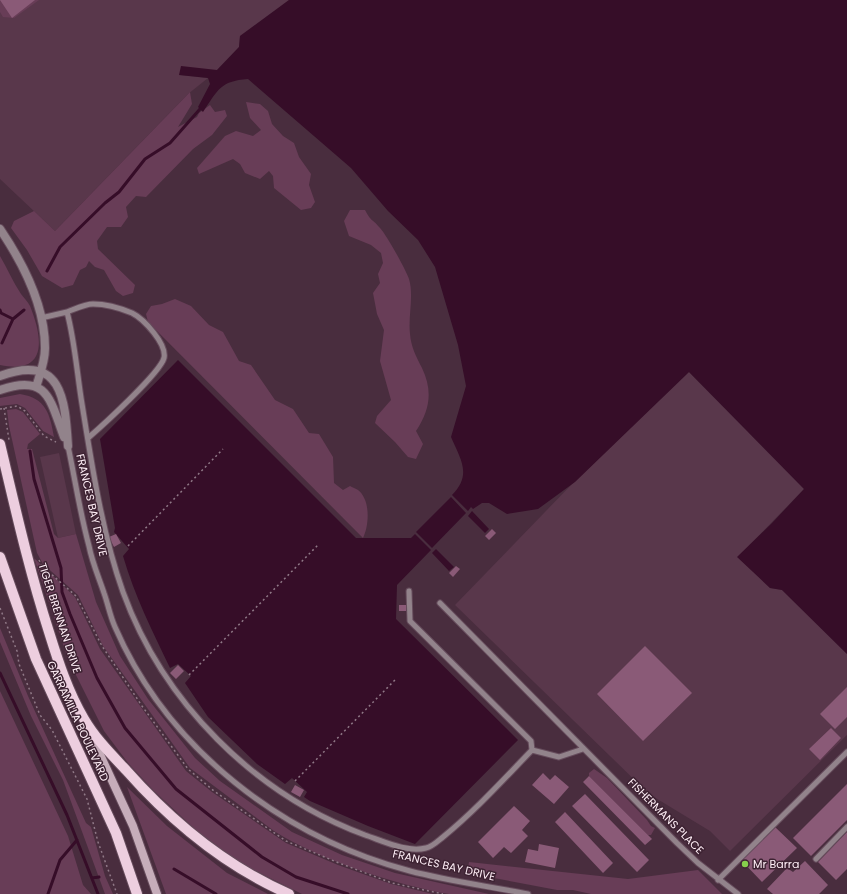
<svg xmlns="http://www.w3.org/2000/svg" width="847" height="894" viewBox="0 0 847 894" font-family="Poppins,sans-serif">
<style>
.built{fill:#59374b}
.green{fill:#683d57}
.water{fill:#360d28}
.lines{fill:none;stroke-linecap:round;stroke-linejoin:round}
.stream{stroke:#360d28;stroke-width:3}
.building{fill:#8a5a77}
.lane-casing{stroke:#664c5c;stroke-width:7}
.street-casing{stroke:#664c5c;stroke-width:10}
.secondary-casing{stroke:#664c5c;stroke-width:10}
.primary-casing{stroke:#664c5c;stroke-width:12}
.path{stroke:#907987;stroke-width:1.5;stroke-dasharray:2 3;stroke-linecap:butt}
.lane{stroke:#92838b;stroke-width:5}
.street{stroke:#92838b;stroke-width:8}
.secondary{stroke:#c6adba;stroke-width:8}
.primary{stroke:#edcedf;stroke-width:10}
.poi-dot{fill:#86cf4c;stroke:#3e2333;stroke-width:1.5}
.labels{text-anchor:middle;stroke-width:3;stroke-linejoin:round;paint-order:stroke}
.street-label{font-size:11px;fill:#ffeff7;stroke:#3e2333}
.poi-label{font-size:11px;fill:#ffeff7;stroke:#3e2333;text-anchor:start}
</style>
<rect width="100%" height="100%" fill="#492d3e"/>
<path class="built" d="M0,0H289L240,36L239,47L217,70L180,75L208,78L188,94L55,231L0,179Z
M689,372L804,489L738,557L770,588L782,590L847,654V735L730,851L710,831L649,794L455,605L574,482Z
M59,453L76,534L58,538L40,457Z"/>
<path class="green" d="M0,0H39L14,18L3,17L0,12Z
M190,92L192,104L178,127L197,117L199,113L210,105L215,112L225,110L227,116L212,135L193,149L146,197L136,196L126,207L128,217L121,227H107L97,241L98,249L135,285L133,293L123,296L116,291L104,270L95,267L89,261L86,267L80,270L73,285L62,288L42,276L27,250L11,228L14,221L34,211L55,231Z
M246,102L260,104L268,111L272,124L283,136L294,143L299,157L311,174L309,185L315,202L311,208L301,210L274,188L273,176L269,171L260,179L245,173L240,164L233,159L199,174L197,168L225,136L236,131L253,136L261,130L250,118Z
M350,210H365C371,222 373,219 380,228C386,234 406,270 409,279C414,296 408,316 410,334C411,347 416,356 422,368C433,391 430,410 416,431L423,444L416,459L408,457L395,442L375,423L377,416L391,400L380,361L384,330L377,314L373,293L380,283L378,274L383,263L381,253L371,245L349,236L344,221Z
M0,256C7,268 13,282 21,294C24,298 28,302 30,306C43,338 48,375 0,365Z
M175,299L191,306L209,325L223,332L239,361L251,365L275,400L293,409L309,433L319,434L333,457L334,483L343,490L350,486C352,487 356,489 358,490C371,500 369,526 363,538L148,322L146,314L151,306L162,304Z
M20,394C46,398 50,414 54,437L43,431L25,408L17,404L0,406V398Z
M16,409L23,412L40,434L28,444L27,449H32L54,534L58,538L76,534L96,602L120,656L148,699L195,758L220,781L292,832L342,855L395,873L489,894C476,894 462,894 449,894C396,885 320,860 274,831L190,768L103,646L78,595L43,564L37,553L9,426L7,410Z
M34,558L75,597L100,649L186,771L212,792L286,843L338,865L391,884L433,894H302L242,864L198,832L154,791L128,763L104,731L68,659Z
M0,628L28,696L86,823L91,827L105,876L113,894H105L63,780L31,716L0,642Z
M0,691L68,836L83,885L91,894H0Z
M594,769L607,778L647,820L651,826L655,828L651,835H648L589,776V773Z
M127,787L167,826L227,873L268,894H166Z
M469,862L628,879L698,870L722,894H591L573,890H557L467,873Z"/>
<path class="water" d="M289,0H847V654L782,590L770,588L737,557L772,523L804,489L689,372L575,482L538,509L507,514L489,503H482L473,509L471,507L468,511L452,495C472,475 461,460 451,437L466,386L458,345L435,267L418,240L388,211L351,168L248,79C220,81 218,90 203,112L198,107L210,84L208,78L179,75L181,66L217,70L239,47L240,36Z
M178,360L356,538H411L415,534L431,550L397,585L396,619L518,740L415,844L368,826L310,801L304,797L307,792L292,778L285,784L257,764L208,717L185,683L191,676L178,664L170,668C152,630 135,597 123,556L129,549L114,532L115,528L100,439Z
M451,497L466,513L432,548L416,532Z
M472,511L489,529L485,533L468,516Z
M436,549L454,567L449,571L432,553Z"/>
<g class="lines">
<path class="stream" d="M47,271L60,247L105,203L119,192L145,159L170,143L200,109
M0,310L1,313L13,319
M2,343L13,319L24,310
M30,451L34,479L61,568L62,592L70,614L97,678L125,728L176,789L262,857L296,877L348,894
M0,673L67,815L98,894
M174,869L216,894
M92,878L99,877
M48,894L60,860L77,840"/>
</g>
<path class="building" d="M0,0H35L12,18Z
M492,529L496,533L489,540L485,536Z
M116,534L121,543L114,547L109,537Z
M456,566L460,569L453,577L449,573Z
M399,605H406V611H399Z
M645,646L692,693L643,741L597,694Z
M178,665L184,671L176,679L170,673Z
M847,687V717L835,729L820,714Z
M831,728L841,738L820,760L809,749Z
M543,773L550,780L555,775L569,787L554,804L532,785Z
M589,776L652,839L645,845L583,782Z
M847,784V820L811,856L793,838Z
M295,785L304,790L300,797L291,792Z
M585,794L649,860L637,872L572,806Z
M514,806L530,821L522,830L528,836L511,853L504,847L493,858L478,842Z
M565,812L613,863L603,873L555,822Z
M775,827L797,848L762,882L741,860Z
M847,832V869L836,880L818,862Z
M539,844L559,848L555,868L525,862L528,849L538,851Z
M805,861L828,885L819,894H773L767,889L787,868L793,872Z"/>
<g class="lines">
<g class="lane-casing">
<path id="lane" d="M67,312C75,309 85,304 93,304C106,304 120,308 132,313C144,319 167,344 164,358C160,373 102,426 88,438
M41,318L67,312C75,342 77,374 82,404C92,466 102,533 123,592C163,702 254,794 365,835C383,841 407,853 426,848C432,847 438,841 443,837C475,811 503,780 532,750L559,757L583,749
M68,446C75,479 80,513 89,546C92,562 99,578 104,593C108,604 110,616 115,627C168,749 282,837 410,871C448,881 488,886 528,894
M409,591L410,621L531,741L532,750
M440,603L677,843L698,863L738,894
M816,859L847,827
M718,880L847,752"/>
</g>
<g class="street-casing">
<path id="street" d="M0,229C23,263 45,307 45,348C45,362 40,374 36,387
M0,376C62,353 65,399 68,446
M0,390C48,373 50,400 64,437"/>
</g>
<g class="secondary-casing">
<path id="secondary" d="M91,735L133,826L157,894"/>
</g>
<g class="primary-casing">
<path id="primary" d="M0,444C15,507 29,570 49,632C58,661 68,692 84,719C95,738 111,754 126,770C172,822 225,866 289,894
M0,557L36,659L116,833L137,894"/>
</g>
<path class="path" d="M4,408L9,440
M0,409L17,406L25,411L44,436L56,442
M128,546L223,449
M39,560L42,566L76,596L102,646L142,706L188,769L214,791L286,841L339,863L392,883L443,894
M0,608L17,651L19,664L40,715L52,730L87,799L98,842L117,894
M189,675L318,545
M295,781L395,680"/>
<use href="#lane" class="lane"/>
<use href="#street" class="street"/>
<use href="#secondary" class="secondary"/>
<use href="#primary" class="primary"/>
</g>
<circle class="poi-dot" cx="745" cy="864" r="4"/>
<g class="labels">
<g class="street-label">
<text transform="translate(92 505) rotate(77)" y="4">FRANCES BAY DRIVE</text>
<text transform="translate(60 618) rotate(72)" y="4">TIGER BRENNAN DRIVE</text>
<text transform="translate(78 721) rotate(65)" y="4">GARRAMILLA BOULEVARD</text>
<text transform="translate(666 816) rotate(45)" y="4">FISHERMANS PLACE</text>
<text transform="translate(444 865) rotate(13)" y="4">FRANCES BAY DRIVE</text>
</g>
<g class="poi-label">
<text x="753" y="868">Mr Barra</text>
</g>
</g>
</svg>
